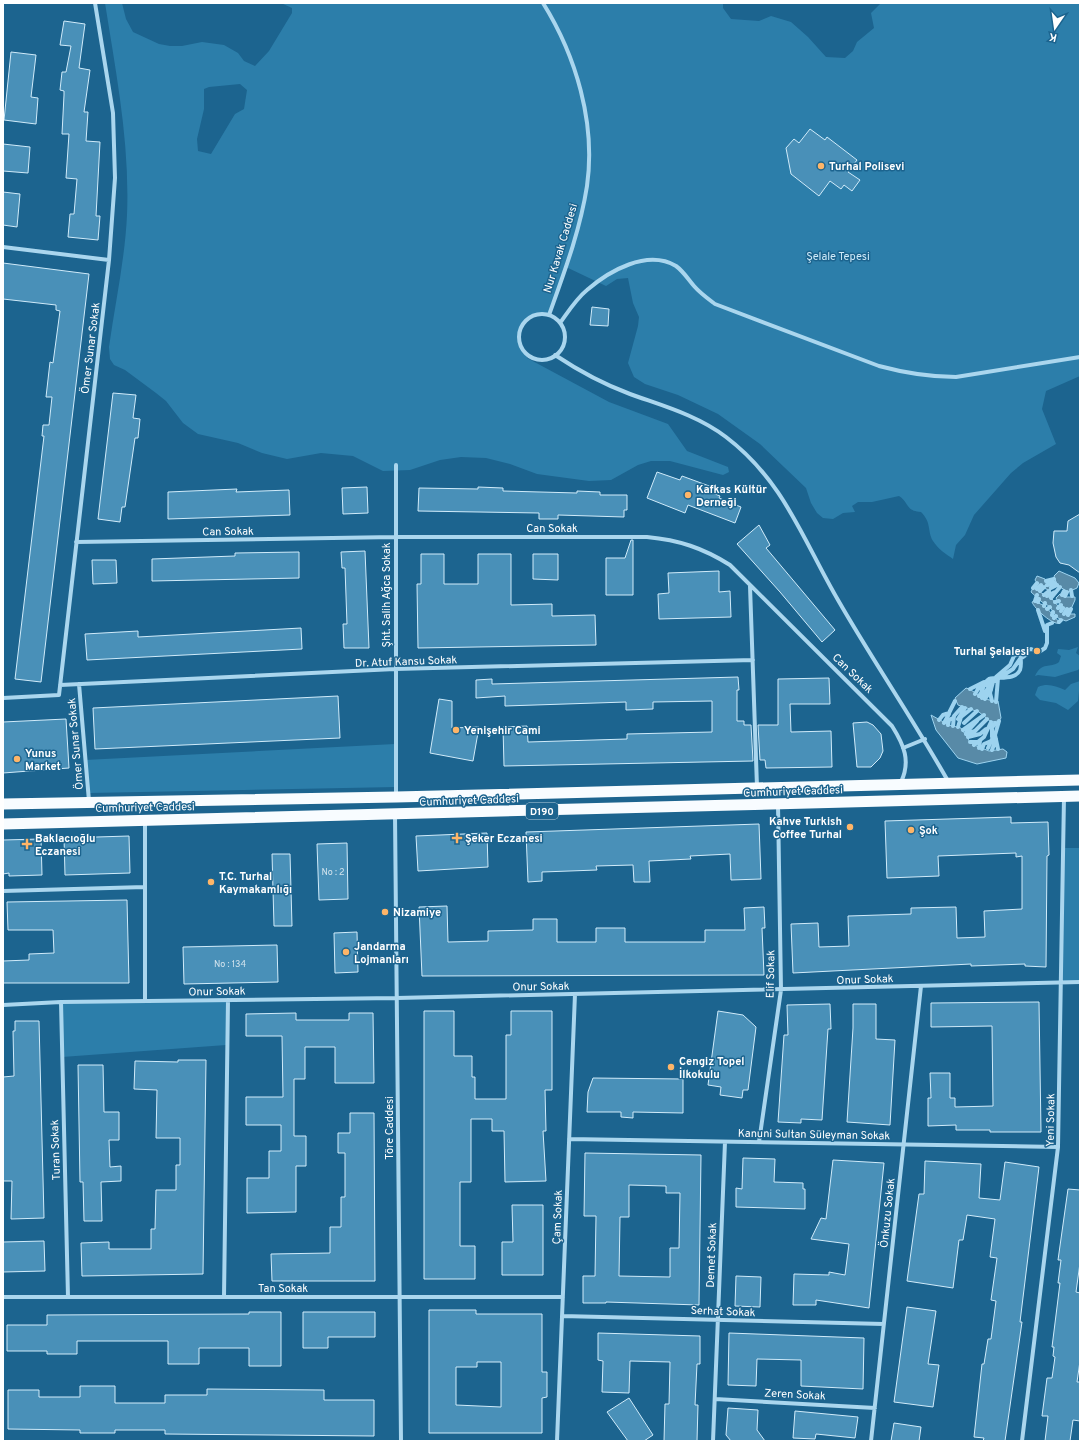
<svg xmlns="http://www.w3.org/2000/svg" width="1083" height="1444" viewBox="0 0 1083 1444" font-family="Overpass,sans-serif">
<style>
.green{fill:#2c7eaa;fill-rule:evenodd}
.water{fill:#588aa7;stroke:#9dd3ef}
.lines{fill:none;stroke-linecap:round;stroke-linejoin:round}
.stream{stroke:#9dd3ef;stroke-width:4}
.building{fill:#4990b8;stroke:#d0ebfa;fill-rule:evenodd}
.minor{stroke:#aad6ee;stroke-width:4}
.trunk{stroke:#f8fcff;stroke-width:11}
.poi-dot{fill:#feb568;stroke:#1c648f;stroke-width:1.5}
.labels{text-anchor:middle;stroke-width:3;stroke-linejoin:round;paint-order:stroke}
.number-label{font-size:9px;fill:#d2e3ed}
.shield{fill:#1c648f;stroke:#bbd0dd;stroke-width:1}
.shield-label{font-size:10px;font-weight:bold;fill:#fff}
.poi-label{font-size:11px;font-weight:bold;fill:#fff;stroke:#1c648f;text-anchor:start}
.street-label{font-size:11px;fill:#fff;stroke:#1c648f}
.park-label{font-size:11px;fill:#d0ebfa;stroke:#1c648f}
</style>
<rect width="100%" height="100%" fill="#1c648f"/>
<path class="green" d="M105,3H122L126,19L133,32L159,44L170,46H182L202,42L224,45L238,53L244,61L255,66L269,51L292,13V8L281,3H723V8L731,19L759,21L771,16L791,22L808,37L826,57L845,58L853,51L857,42L874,28L871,13L881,3H1080V376L1046,391L1042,409L1056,444L1023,463L1011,473L974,515L965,535L956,545L953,559C946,554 938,549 933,541C927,531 932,523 921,512C905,511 909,502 899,496L872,502H858L852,506L855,512L843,513L833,519L823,518L817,513L811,503L806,488L760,444L718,414L678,395L645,384L634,377L628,363L638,326L639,317L633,303L628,278L617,279L606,286L566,267L549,315C522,311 509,337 528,355L527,358L609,402L668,424L687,451L728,467L729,472L723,475L670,461H651L638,465L611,480L589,481L537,474L510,464L486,458L461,457L440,460L410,470L383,471L353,456L321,453L287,459L262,453L238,443L198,434L183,423L166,401L156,393L125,370L114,365L110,359L109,347C115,304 125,259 127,215C130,143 116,73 105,3ZM240,84L247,90L244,109L235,114L211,154L198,151L197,139L204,109V89L209,87Z
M1078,647L1076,653L1080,656V668L1078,670L1055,677L1038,675L1035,676C1042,661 1050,669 1059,662L1061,656L1057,653L1058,649L1069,650Z
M1080,681L1078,701L1068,710L1056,703L1040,700L1035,695L1038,687C1048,683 1055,686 1065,690L1071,684Z
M395,744L396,787L89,793L85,760Z
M1063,848H1080V982L1061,983Z
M228,1000L226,1045L62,1057L61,1002Z"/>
<path class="water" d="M1059,571L1075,578L1079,583L1077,588L1068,592L1057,585L1054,576Z
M1037,576L1045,579L1051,590C1047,591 1037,584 1035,580Z
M1033,588L1052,599L1065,614H1075V617L1066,621L1058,618L1049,606L1042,602L1031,592Z
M1060,594L1067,597H1075V600L1071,609L1062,608L1056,598Z
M1034,601L1045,606L1060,623C1053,626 1034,608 1032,602Z
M966,688C973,689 983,702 998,701L1001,718L999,721L991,722L979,712L958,705L955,698Z
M931,715L949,725L961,728L970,742L974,745L989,751L1003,749L1007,752L1006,758L977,764L958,758L936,730Z"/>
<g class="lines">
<path class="stream" d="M1046,581L1054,579
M1047,585L1055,583
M1033,588L1037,583
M1051,588L1057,585
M1037,589L1041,585
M1071,590L1072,596
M1040,591L1044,587
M1044,595L1049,591
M1062,595L1064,591
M1047,596L1055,592
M1065,596L1067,592
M1051,598L1060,587
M1035,601L1037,595
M1038,602L1039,599
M1055,602L1059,601
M1044,606L1045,603
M1058,608L1061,605
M1047,609L1050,607
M1038,610L1045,631
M1061,611L1063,608
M1064,614L1067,609
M1052,615L1053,612
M1068,615L1071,609
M1054,618L1056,616
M1059,622L1061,620
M996,677L1010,665L1014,656L1021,653
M970,689L984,682
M975,694L978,689L994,680
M979,696C984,691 982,683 989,679C998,676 1015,681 1020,670C1022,665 1020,658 1021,653L1031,649L1039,652L1045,648L1047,643V625L1052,623
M982,698L991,683
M985,699L991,690
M992,701L990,693L993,682L1013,669L1020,659L1027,654
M996,702L998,678
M958,719L965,708
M939,720L943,715L949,713L955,701
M944,723L949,714
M964,723L977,711
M948,725L949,720L953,718
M953,726L954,716L962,707
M958,727L961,717L971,709
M963,730L984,715
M966,733L977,721
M966,734L975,731L987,719
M968,737L980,734L986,729
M992,737V728L995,723
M970,742H977
M974,745L984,737L991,722
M979,748L980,741
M988,748L993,737
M982,749L984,744L991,741
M998,749L995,735L999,721
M992,750L996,739"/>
</g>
<path class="building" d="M64,21L85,24L79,68L90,70L84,112H88L86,141L100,142L96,216H100L98,240L68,237L70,214H74L77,179L66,178L69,134H62L64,95V91L60,90L62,72H66L71,46L60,45Z
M11,52L36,55L31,97L38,98L36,124L4,120Z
M810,129L825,140L827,137L857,160L848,172L860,180L852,191L844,185L841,189L830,181L819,196L791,174L786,148L794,139L799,143Z
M3,144L30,147L28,173L3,171Z
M3,192L20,194L17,227L3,225Z
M3,263L89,274L41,682L15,679L44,436H42L43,425H49L52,397H46L50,362L53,363L60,311L56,310V305L3,299Z
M592,307L609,309L608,326L590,325Z
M113,393L136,395L133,418L140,419L138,438H135L125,507H122L120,522L98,519Z
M657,472L680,480L682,476L712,487L710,492L720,496L719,498L741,507L735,523L688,505L685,513L647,498Z
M367,487L368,513L343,514L342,488Z
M478,487L503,488V491L577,493V491L600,492V495H627V510H624V517L558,515V519H539V513L418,511L419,488L478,489Z
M237,489L236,492L289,490L290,515L168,519V492Z
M1080,514V573L1069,565L1060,563L1056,557L1053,543L1054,531H1067L1068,521Z
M759,525L770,545L766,548L835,630L822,642L780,592L737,544Z
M631,540H633V595H606V558H625Z
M365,551L369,648H344L343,624H347L345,568H342L341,552Z
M299,552V578L152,581V559L235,556V553Z
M421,554H444V584H478V554H511V605L552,604V616L595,615L596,645L418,648L417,584H421Z
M533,554H558V580L533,579Z
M92,560H116L117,583L93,584Z
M719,571V592L730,591L731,617L659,619L658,594L669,593L668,573Z
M301,628L302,649L87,660L85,634L138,631V637Z
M738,677L739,690H737V721H744V725H751L753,761L504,766L503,727L527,726L528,742L627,739V734L712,732V701L653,702V709L626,710V702L505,706V696L476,698V680L492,679V684Z
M829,678L830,704H790L791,732L831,731L832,767L766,768L765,760H760L758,725H778V679Z
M338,696L340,738L95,749L93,708Z
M439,699L452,701V728L479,727L473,761L430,753Z
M66,719L69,768L3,773V722Z
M867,722L873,725L881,734L883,751L880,758L871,767H857L853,723Z
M1011,817V823L1048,822L1049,855L1047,856L1046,967L1025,966V964L971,966V964L793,973L791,924L818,923L819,947L849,946L848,916L911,914V908L956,907L957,938L985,937L984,911L1022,909V856L1016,857V853L938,856L939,876L887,878L885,821Z
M759,824L761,879L731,880L730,854L690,856L691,859L649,861L650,882H634L633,865L596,866L597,870L542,872V881L528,882L526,832Z
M487,833L488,867L418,871L416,836Z
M129,836L130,873L65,875L64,838Z
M41,839L42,875L9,876V873L3,874V840Z
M347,843L348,899L319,900L317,844Z
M272,854H290L292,926H274Z
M127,900L129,983H3V961L29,960V954L54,953L53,930H8L7,902Z
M447,906L448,942L488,941V931L533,930V919H557V942H596V928H625V942H705V930H745L744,908L764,907L765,928H762L764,975L422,976L419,907Z
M357,932L358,972L335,973L334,933Z
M277,945L278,982L184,984L183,947Z
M1039,1002L1041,1132H990V1130H956V1125L928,1126V1098H931L930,1073H950V1098H955V1107L993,1106L992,1026L931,1027V1003Z
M830,1004L831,1029H828L822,1120L801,1119V1123L778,1122L784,1035H788L787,1005Z
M853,1004H876V1039L895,1040L890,1125L847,1122L853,1028Z
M424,1011H454V1056H472V1077H475V1099H506V1035H511V1011H552V1090H545L546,1131H543L546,1181L505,1182L504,1131H492V1119H471V1182H460V1246H475V1279H424Z
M718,1011L743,1015L756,1027L748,1090H743L742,1098L720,1095L721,1087L708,1085Z
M296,1013V1020H349V1013H373L374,1083H335V1047H305V1079H294V1136H306V1166H296V1212L247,1213V1178H269V1151H281V1125H246V1097H283L282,1036H246V1014Z
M15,1021H39L44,1218L11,1219L12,1181H3V1077L14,1076L13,1031H15Z
M178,1060H206L203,1274L82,1276L81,1243L109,1242V1249H151V1229H155L156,1190H176V1165H180V1138H156L157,1090L134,1089L135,1061L178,1062Z
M78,1065H103L104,1112H119V1140H109L110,1167L121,1166V1181L101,1182L102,1221H84L83,1182H80Z
M593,1078L683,1079V1113L633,1112V1118L621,1117V1112H587L588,1092Z
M350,1113H374L375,1281H272L271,1254L330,1253V1227H341V1197H345V1153H338V1133H350Z
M585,1153L701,1155L699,1305L606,1302V1303H583V1276H595L596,1216H584ZM629,1185L666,1186V1193H680L679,1248H670V1277L619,1276L620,1217H629Z
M743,1158L775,1159L774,1182L803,1183V1189H805V1209L736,1207V1188L742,1189Z
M833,1160L884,1163L869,1308L816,1300V1305H793L794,1274L829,1275V1272L845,1275L849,1244L811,1239L821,1218L826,1219Z
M925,1161L981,1164L979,1198L1000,1200L1005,1162L1039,1167L1020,1322H1022L1005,1441H983L984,1438L974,1437L982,1364H984L988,1339H991L996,1301L991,1300L997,1258L990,1257L995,1219L967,1215L963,1240H959L953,1288L907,1281L919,1194H924Z
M1068,1189L1080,1190V1263L1076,1292L1080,1293V1361L1077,1382H1080V1421L1073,1420L1070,1441H1045L1048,1416H1042L1047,1378H1052L1055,1357L1053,1356L1054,1347H1052L1060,1283H1058L1061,1260H1058Z
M512,1205H543V1275H502V1242H513Z
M44,1241L45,1271L3,1272V1242Z
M736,1276L761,1277L760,1307L735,1306Z
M907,1307L936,1311L928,1364L939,1365L933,1407L894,1402Z
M429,1310H476V1314H542V1372H547V1397L542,1398V1433H429ZM477,1362H501V1407L456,1405V1367H477Z
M249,1312H281V1366H249V1348H199V1364H168V1341H77V1354H47V1351H7V1325H47V1315L249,1314Z
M303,1312H375V1337H328V1348H303Z
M598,1333L700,1336V1364H697L695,1405H698L697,1441H664L665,1404H669L670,1362L630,1361L629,1393L602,1392L603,1361L598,1360Z
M729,1333L864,1338L863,1389L801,1386V1360L757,1359L756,1386L728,1385Z
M80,1386H115V1403H165V1395H207V1389L324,1390V1400H374V1436L165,1434V1430H115V1433H80V1430L8,1429V1390H39V1397H80Z
M629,1398L653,1435L644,1441H628L607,1412Z
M728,1408L758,1410L757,1430L765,1441H731L726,1435Z
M795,1411L858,1417L855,1438L816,1434L815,1439L793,1438Z
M894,1423L921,1427L919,1441H891Z"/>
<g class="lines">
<path class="minor" d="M543,3C576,56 596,123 587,186C580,231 564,273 549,315
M3,247L109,260
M519 337a23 23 0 1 1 46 0a23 23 0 1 1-46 0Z
M560,323C568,312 576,299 587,290C609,271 647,249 676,266C683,271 688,279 694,286C700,293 707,298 715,304L879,366C905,373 929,377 956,377L1080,357
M555,355C579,371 603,384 630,394C663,406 697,415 726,437C784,481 803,540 838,600C873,661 913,719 948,781
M76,542L395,537H647C679,540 703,548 730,565L892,726C904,745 911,761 901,782
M750,586L757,787
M79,684L89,801
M60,685L395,669L753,660
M3,698L59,695L109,260L115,178L113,113L95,3
M903,748L925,739
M396,796V465
M395,815L401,1441
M3,891L145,887
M145,1001V822
M61,1002L68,1297
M3,1005L61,1002L397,998L1080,982
M569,1139L1058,1147
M759,1142L781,990L778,805
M3,1297H563
M224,1297L228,1000
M562,1316L884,1324
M715,1399L875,1408
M557,1441L575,994
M713,1441L725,1142
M871,1441L921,986
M1022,1441L1058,1147L1064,797"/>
<path class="trunk" d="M3,804L396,797L1080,780
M3,824L1080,796"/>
</g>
<g class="poi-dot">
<circle cx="821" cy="166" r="4"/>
<circle cx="688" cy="495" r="4"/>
<circle cx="1037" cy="651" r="4"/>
<circle cx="456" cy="730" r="4"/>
<circle cx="17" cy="759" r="4"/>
<circle cx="850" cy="827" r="4"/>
<circle cx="911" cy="830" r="4"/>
<path d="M455 832h4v4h4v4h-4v4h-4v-4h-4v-4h4z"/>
<path d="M25 838h4v4h4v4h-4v4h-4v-4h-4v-4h4z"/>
<circle cx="211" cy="882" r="4"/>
<circle cx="385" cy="912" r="4"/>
<circle cx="346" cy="952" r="4"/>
<circle cx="671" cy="1067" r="4"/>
</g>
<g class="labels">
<g class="number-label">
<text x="333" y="875">No : 2</text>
<text x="230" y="967">No : 134</text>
</g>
<rect class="shield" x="526" y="803" width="32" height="16" rx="3"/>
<g class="shield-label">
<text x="542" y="815">D190</text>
</g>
<g class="poi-label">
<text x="829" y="170">Turhal Polisevi</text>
<text x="696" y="493">Kafkas Kültür<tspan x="696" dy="13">Derneği</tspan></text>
<text x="1029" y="655" text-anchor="end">Turhal Şelalesi</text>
<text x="464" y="734">Yenişehir Cami</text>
<text x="25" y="757">Yunus<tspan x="25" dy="13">Market</tspan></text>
<text x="842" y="825" text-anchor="end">Kahve Turkish<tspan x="842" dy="13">Coffee Turhal</tspan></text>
<text x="919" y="834">Şok</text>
<text x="35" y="842">Baklacıoğlu<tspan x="35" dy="13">Eczanesi</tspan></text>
<text x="465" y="842">Şeker Eczanesi</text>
<text x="219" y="880">T.C. Turhal<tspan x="219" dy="13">Kaymakamlığı</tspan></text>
<text x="393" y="916">Nizamiye</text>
<text x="354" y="950">Jandarma<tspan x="354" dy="13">Lojmanları</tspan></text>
<text x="679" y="1065">Cengiz Topel<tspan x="679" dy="13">İlkokulu</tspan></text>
</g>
<g class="street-label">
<text transform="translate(560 248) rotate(-73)" y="4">Nur Kavak Caddesi</text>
<text transform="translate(90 348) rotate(-83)" y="4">Ömer Sunar Sokak</text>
<text x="552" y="532">Can Sokak</text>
<text transform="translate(228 531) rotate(-1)" y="4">Can Sokak</text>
<text transform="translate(386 595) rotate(-90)" y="4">Şht. Salih Ağca Sokak</text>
<text transform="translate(406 661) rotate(-2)" y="4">Dr. Atuf Kansu Sokak</text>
<text transform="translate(853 673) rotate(44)" y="4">Can Sokak</text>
<text transform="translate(75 744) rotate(-95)" y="4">Ömer Sunar Sokak</text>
<text transform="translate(793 791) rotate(-2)" y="4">Cumhuriyet Caddesi</text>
<text transform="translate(469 800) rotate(-2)" y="4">Cumhuriyet Caddesi</text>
<text transform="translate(145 807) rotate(-1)" y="4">Cumhuriyet Caddesi</text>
<text transform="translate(770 974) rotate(-89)" y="4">Elif Sokak</text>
<text transform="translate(865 979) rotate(-2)" y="4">Onur Sokak</text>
<text transform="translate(541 986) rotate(-1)" y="4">Onur Sokak</text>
<text transform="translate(217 991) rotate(-1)" y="4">Onur Sokak</text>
<text transform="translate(1050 1120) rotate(-89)" y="4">Yeni Sokak</text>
<text transform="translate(389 1128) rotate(-90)" y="4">Töre Caddesi</text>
<text transform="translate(814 1134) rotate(1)" y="4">Kanuni Sultan Süleyman Sokak</text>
<text transform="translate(55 1150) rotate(-92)" y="4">Turan Sokak</text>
<text transform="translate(887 1213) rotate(-84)" y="4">Önkuzu Sokak</text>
<text transform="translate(557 1217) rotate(-88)" y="4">Çam Sokak</text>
<text transform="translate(711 1255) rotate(-88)" y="4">Demet Sokak</text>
<text x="283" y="1292">Tan Sokak</text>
<text transform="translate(723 1311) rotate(2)" y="4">Serhat Sokak</text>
<text transform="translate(795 1394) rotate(3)" y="4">Zeren Sokak</text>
</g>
<g class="park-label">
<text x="838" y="260">Şelale Tepesi</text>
</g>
</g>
<rect width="1083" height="1444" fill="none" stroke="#ffffff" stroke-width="8"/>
<g transform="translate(1055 28) rotate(193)" stroke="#1c648f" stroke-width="3" paint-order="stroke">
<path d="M0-3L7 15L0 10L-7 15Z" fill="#ffffff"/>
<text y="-6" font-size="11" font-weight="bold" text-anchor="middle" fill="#ffffff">K</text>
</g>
</svg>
